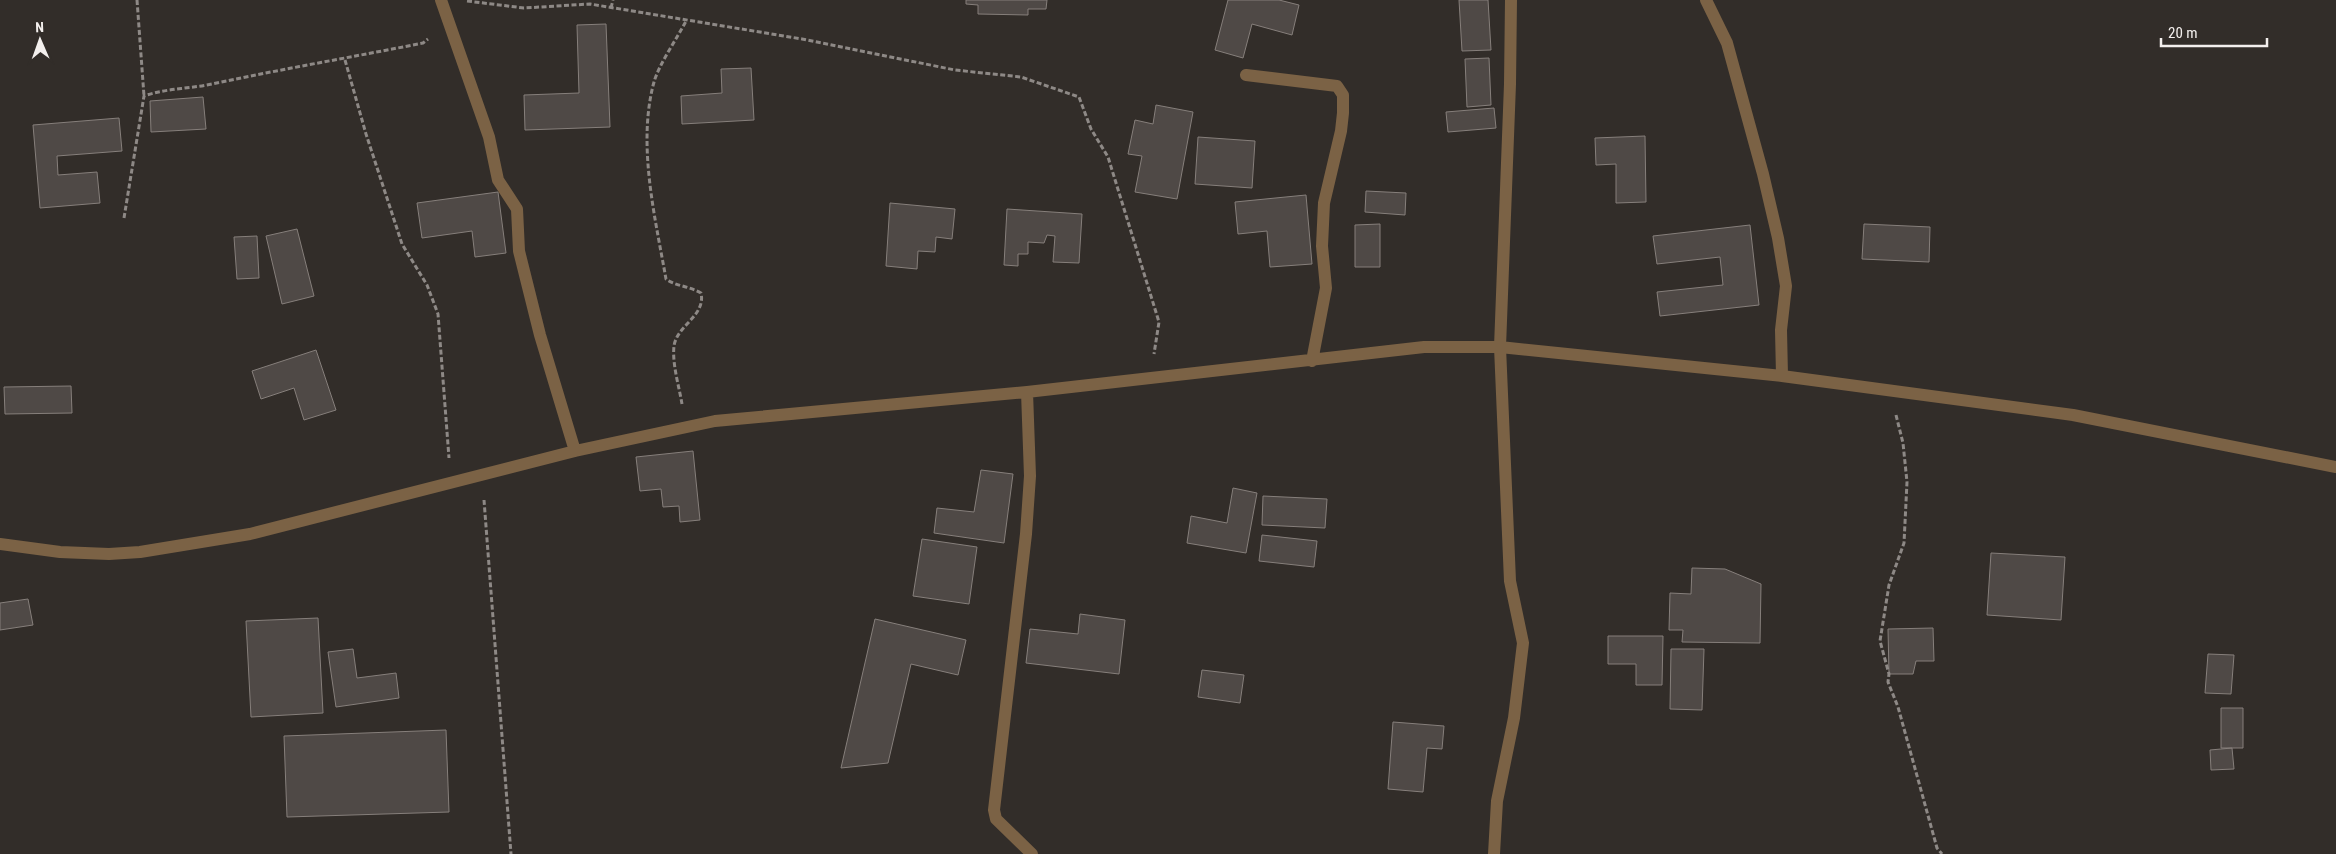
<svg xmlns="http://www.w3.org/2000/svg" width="2336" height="854" viewBox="0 0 2336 854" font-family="'Roboto Condensed',sans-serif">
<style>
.building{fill:#4f4946;stroke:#867f7b}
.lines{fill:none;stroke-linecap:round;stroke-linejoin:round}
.path{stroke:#8e8986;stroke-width:3;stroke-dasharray:5 2.5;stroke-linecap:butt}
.street{stroke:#7b6245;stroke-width:12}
</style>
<rect width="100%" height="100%" fill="#322d29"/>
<path class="building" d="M966,0H1047L1046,9H1028V15L978,14V5L966,4Z
M1228,0H1279L1299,5L1292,35L1252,24L1243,58L1215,50Z
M1459,0H1488L1491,50L1462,51Z
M606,24L610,127L525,130L524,95L579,93L577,25Z
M1489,58L1491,105L1467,107L1465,59Z
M751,68L754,120L682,124L681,96L722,93L721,69Z
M203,97L206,129L151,132L150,101Z
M1156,105L1193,112L1177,199L1135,192L1142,156L1128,154L1135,120L1153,124Z
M1494,108L1496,128L1448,132L1446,112Z
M119,118L122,151L57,156L58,175L97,172L100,203L40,208L33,125Z
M1645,136L1646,202L1616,203V164L1596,165L1595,138Z
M1198,137L1255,141L1252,188L1195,184Z
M1366,191L1406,193L1405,215L1365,212Z
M498,192L506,253L475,257L472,231L422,238L417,203Z
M1306,195L1312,264L1270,267L1267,231L1238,234L1235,202Z
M890,203L955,209L952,239L936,237L935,252L918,251L917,269L886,266Z
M1007,209L1082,214L1079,263L1053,262L1055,236L1047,235L1044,243L1028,242V254H1018V266L1004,265Z
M1380,224V267H1355V225Z
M1864,224L1930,227L1929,262L1862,259Z
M1750,225L1759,305L1660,316L1657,292L1723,285L1720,257L1657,264L1653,236Z
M297,229L314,296L282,304L266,236Z
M257,236L259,278L237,279L234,237Z
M316,350L336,410L304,420L294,388L261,399L252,371Z
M71,386L72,413L5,414L4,387Z
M693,451L700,520L680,522L679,506L663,507L661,489L640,491L636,457Z
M981,470L1013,474L1004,543L934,533L937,508L974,512Z
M1233,488L1257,493L1246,553L1187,543L1191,516L1227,523Z
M1263,496L1327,499L1325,528L1262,525Z
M1262,535L1317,541L1314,567L1259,561Z
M922,539L977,547L969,604L913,596Z
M1991,553L2065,557L2061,620L1987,615Z
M1692,568L1725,569L1761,584L1760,643L1682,642L1683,630H1669L1670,593L1691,594Z
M28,599L33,625L0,630V603Z
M1080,614L1125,620L1119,674L1026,663L1030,629L1078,634Z
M318,618L323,713L251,717L246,621Z
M875,619L966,640L958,675L911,664L888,763L841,768Z
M1933,628L1934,661H1916L1913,674H1889L1888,629Z
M1608,636H1663L1662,685H1636V664H1608Z
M353,649L357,678L396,673L399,698L336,707L328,652Z
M1671,649H1704L1702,710L1670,709Z
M2208,654L2234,655L2231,694L2205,693Z
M1202,670L1244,675L1240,703L1198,697Z
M2221,708H2243V748H2221Z
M1393,722L1444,726L1442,749L1427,748L1423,792L1388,789Z
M446,730L449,812L287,817L284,736Z
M2232,748L2234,769L2211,770L2210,750Z"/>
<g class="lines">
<path class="path" d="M137,0L144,96
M467,1L524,8L590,4L802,39L955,70L1021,77L1079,97L1091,129L1108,157L1159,322L1154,354
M611,8L613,0
M345,60L366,134L402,244L427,285L438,314L449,458
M124,218L144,96C167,88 189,89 212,84C282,69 353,57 423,43L428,39
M682,404C679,386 672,364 674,346C677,325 706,316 701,293C689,286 675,286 666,279C655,217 637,144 654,82C659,64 678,37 686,21
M1896,415L1903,443L1907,482L1904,543L1889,585L1880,641L1889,674L1888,682L1898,707L1937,848L1942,854
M484,500L511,854"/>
<path class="street" d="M441,0L489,137L498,180L517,209L519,251L540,335L575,451
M1706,0L1727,43L1763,174L1778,238L1786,286L1781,330L1782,376
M1246,75L1337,86L1343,95V113L1341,131L1324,203L1322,246L1326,288L1312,361
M1027,392L1030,476L1026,534L994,810L996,819L1032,854
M0,544L60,552L109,554L140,552L250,534L575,451L715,421L1027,392L1424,347H1500L1782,376L2073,415L2336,467
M1494,854L1497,801L1514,718L1523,643L1510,581L1500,347L1510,84L1511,0"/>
</g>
<g transform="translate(40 40) rotate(358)" stroke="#322d29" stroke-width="4" paint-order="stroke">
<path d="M0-4L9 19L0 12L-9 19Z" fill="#f3efed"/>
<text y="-8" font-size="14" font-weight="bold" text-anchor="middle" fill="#f3efed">N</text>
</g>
<path d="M2161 38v8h106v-8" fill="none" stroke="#f3efed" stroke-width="2.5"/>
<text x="2168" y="38" font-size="15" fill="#f3efed" stroke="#322d29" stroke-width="4" paint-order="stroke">20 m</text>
</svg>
